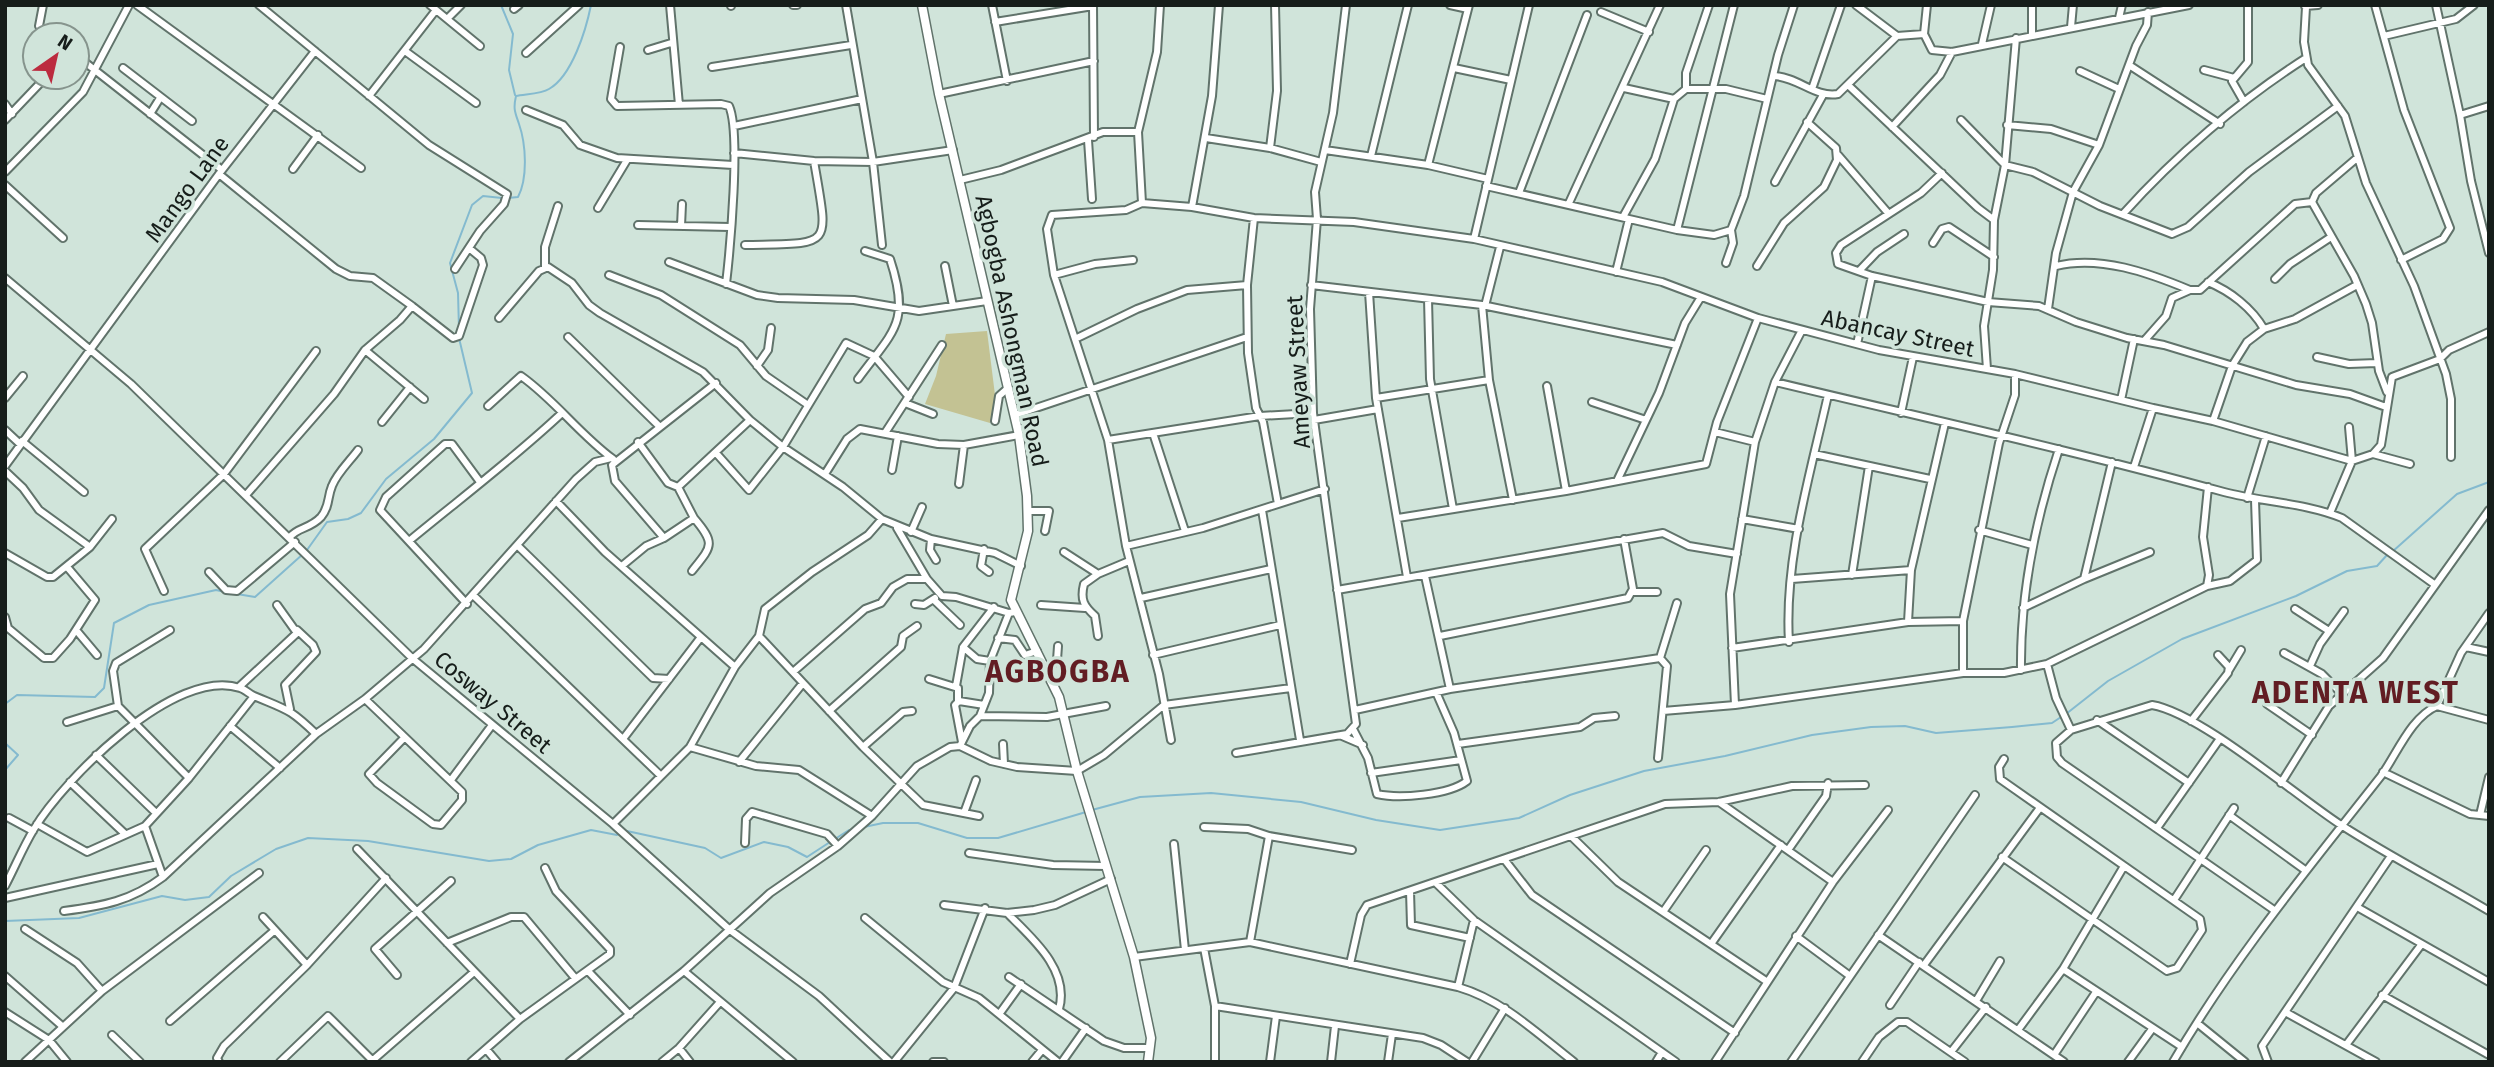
<svg xmlns="http://www.w3.org/2000/svg" width="2494" height="1067" viewBox="0 0 2494 1067" font-family="'Fira Sans',sans-serif">
<style>
.green{fill:#c3c293}
.lines{fill:none;stroke-linecap:round;stroke-linejoin:round}
.stream{stroke:#84bacf;stroke-width:2}
.street-casing{stroke:#61736b;stroke-width:10}
.secondary-casing{stroke:#61736b;stroke-width:11}
.street{stroke:#fff;stroke-width:6}
.secondary{stroke:#fff;stroke-width:8}
.labels{text-anchor:middle;stroke-width:7;stroke-linejoin:round;paint-order:stroke}
.street-label{font-size:23px;fill:#161d1a;stroke:#d0e4da}
.district-label{font-size:30px;font-weight:bold;letter-spacing:2px;fill:#621d23;stroke:#d0e4da}
</style>
<rect width="100%" height="100%" fill="#d0e4da"/>
<path class="green" d="M987,331L996,403L990,423L925,404L936,376L946,334Z"/>
<g class="lines">
<path class="stream" d="M501,5L513,34L509,70L515,95
M508,198L518,197C528,178 526,144 519,124C515,112 513,109 516,96C525,94 541,94 549,89C572,76 586,30 591,5
M459,329L458,293L450,263L472,205L483,196L502,198
M307,550L327,522L348,519L361,513L386,479L434,439L472,393L459,338
M2392,552L2457,494L2489,482
M237,594L255,597L303,554
M5,704L17,695L95,697L104,688L114,623L149,605L216,590L225,592
M2066,714L2108,681L2182,639L2296,596L2347,571L2377,566L2387,555
M5,743L18,755L5,770
M1092,810L1140,797L1211,793L1301,802L1376,820L1440,830L1519,818L1570,795L1644,771L1725,756L1812,735L1871,727L1905,726L1936,733L2012,727L2052,723L2061,717
M864,827L883,823H918L967,838H998L1086,812
M627,831L705,848L721,858L764,842L788,847L807,857L830,842
M835,839L849,830
M5,921L79,918L162,896L185,900L209,897L231,876L276,849L308,838L368,841L489,861L511,859L538,845L591,830L617,835"/>
<g class="street-casing">
<path id="street" d="M43,5L39,26L46,35
M137,5L361,168
M259,5L429,145L507,194L504,204L480,231L455,269
M430,5L480,46
M670,5L679,105
M731,5V6
M793,5H797
M846,5L873,162L882,245
M992,5L1007,81
M1093,5L1094,137
M1450,5L1468,9
M1856,5L1897,36
M2375,5L2404,110L2450,228L2443,239L2401,260
M2436,5L2460,115L2471,181L2489,253
M2305,6L2318,5
M2306,7L2304,42L2308,65L2345,116L2366,183L2414,286L2446,374L2451,399V457
M514,9L519,5
M1601,12L1649,32
M448,18L461,5
M2119,18L2122,5
M995,22L1093,6
M2071,27L2073,5
M1924,34L1927,5
M2032,34V5
M2384,36L2456,19L2474,5
M1982,44L1991,5
M620,47L611,99L617,106L721,104L729,106C741,132 730,250 726,284
M648,50L671,43
M405,51L476,103
M526,53L579,5
M77,56L222,170
M2129,65L2220,124
M712,67L851,45
M123,68L192,121
M1454,68L1511,80
M2204,70L2234,78
M2080,71L2119,89
M1774,76C1798,77 1815,98 1838,94L1897,36L1924,34L1932,50L1952,52L2189,5
M1848,85L1978,208L1994,220
M1624,88L1674,99
M1686,89V73L1709,5
M1812,89L1841,5
M939,94L1094,61
M369,96L436,10
M2244,102L2232,81L2248,62V5
M5,104L12,114
M526,110L563,125L580,145L617,158L733,165
M150,114L160,98
M2460,115L2489,106
M5,120L46,77
M1961,120L2005,165L2033,172L2100,206L2172,234L2188,227L2249,172L2338,106
M2007,125L2051,129L2099,145
M734,126L862,99
M1892,127L1940,75L1952,52
M1138,132L1157,52L1160,5
M1138,132L1142,203
M1206,138L1270,148L1321,162
M1088,140L1092,199
M1270,148L1277,91L1275,5
M1325,150L1428,165L1488,179
M734,153L814,161L873,162L953,150
M1838,155L1888,213
M1371,156L1408,5
M1428,165L1469,5
M293,169L318,135
M5,172L83,92L129,5
M1942,173L1921,193L1841,245L1836,253L1838,264L1872,276L1988,302L2039,306L2076,322L2127,338L2164,345L2296,385L2350,394L2386,407
M219,174L336,269L350,276L373,278L412,306
M960,180L1001,170L1103,132H1138
M1775,182L1823,95
M5,185L63,238
M1486,186L1677,230L1714,235L1731,230
M1519,193L1587,15
M2312,202L2354,276L2366,304L2372,323L2379,371L2387,392
M2312,202L2316,193L2357,158
M1569,203L1660,5
M1192,207L1212,96L1219,5
M598,208L627,160
M2123,214C2175,156 2240,100 2306,58
M1623,217L1655,159L1674,99L1686,89H1726L1767,99
M1254,218L1247,285L1248,353L1256,408L1263,422L1278,504
M638,225L730,227
M681,226L682,204
M1677,230L1734,5
M1474,239L1529,5
M1933,243L1942,229L1949,227L1994,257
M745,245C834,243 829,250 814,161
M669,262L757,295L778,298L854,300L919,311L987,301
M1726,263L1733,243L1731,230L1744,196L1778,55L1794,5
M945,266L953,306
M1757,266L1784,223L1824,187L1837,160L1836,148L1807,122
M2056,266C2100,255 2149,273 2190,290
M545,267V247L558,206
M1859,271L1877,252L1904,234
M1616,272L1629,219
M609,275L661,295L740,345L766,376L808,405
M1054,275L1095,264L1133,260
M5,278L131,384L413,659L613,824L730,930L819,996L890,1062
M2275,279L2290,264L2331,237
M2208,282C2230,291 2252,308 2264,329
M1311,285L1482,305L1677,345
M1369,292L1376,398L1407,577
M1428,299L1430,379L1453,509
M1482,305L1489,380L1513,500
M1485,306L1500,247
M2048,309L2056,253L2073,192L2099,145L2136,46L2147,25L2148,12
M499,318L539,271L548,267L572,283L589,305L600,313L703,372L750,420L783,447L843,487L882,519L931,539L995,553L1021,566
M568,337L659,426
M1075,339L1137,309L1187,290L1247,285
M2144,341L2166,316L2172,298L2190,290H2200L2295,204L2312,202
M1857,344L1872,276
M365,350L424,399
M2317,357L2349,364L2377,363
M757,366L768,350L771,328
M1987,369L1984,326L1993,270L1994,220L2005,165L2016,38
M858,379C894,330 911,323 890,259L865,251
M1775,382C1925,418 2075,451 2224,492C2262,502 2306,503 2342,518L2434,584
M1547,386L1566,491
M5,398L23,376
M1376,398L1489,380
M2121,400L2134,339
M1592,402L1646,420
M905,403L933,414
M488,406L521,376C555,400 579,434 613,459
M2153,408L2213,421L2352,461L2373,454L2381,445L2392,377L2440,359L2449,350L2489,332
M1901,413L1913,357
M1015,415L1247,337
M1314,420L1378,409
M995,421L999,396L1008,388
M2213,421L2232,366L2247,342L2264,329L2295,319L2357,285
M382,422L410,387
M5,430L20,444
M1715,432L1755,442
M885,433L942,345
M1153,433L1185,531
M1108,440L1260,416L1313,413
M22,441L84,492
M638,442L668,483L678,487L750,420
M716,453L749,490L783,447L846,343L874,356L909,397
M1814,454L1930,479
M2373,454L2410,464
M5,466L219,174L315,51
M892,470L898,436
M5,471L23,488L39,510L90,547
M825,474L847,439L860,429L938,444L964,445L1019,435
M1617,481L1659,393L1685,323L1701,297
M959,484L964,445
M246,495L334,394L365,350L400,320L412,306L453,338L459,336L483,265L481,258L469,248
M2247,498L2266,436
M556,501L605,552L735,667
M1262,510L1300,740
M1028,511H1049L1045,531
M2330,513L2352,461L2349,427
M1398,518L1566,491L1706,464L1717,422L1758,318L1879,350L2015,374L2153,408L2134,467
M1742,519L1799,529
M897,528L927,579L942,596L956,597L1009,613L1015,612
M1979,530L2032,545
M911,532L922,507
M290,537C298,527 310,529 321,517C330,506 327,498 332,486C337,473 350,461 358,450
M664,538L694,518L678,487
M931,539L930,550L936,560
M409,541C461,498 513,459 562,413
M518,546L653,678L669,679
M1126,546L1203,528L1325,489
M984,549L981,566L989,572
M1064,552L1098,574L1129,561
M5,553L47,577H53L90,547L112,519
M623,565L646,546L664,538L615,481L612,465L716,383
M692,571C712,546 716,544 694,518
M209,572L226,590L237,591L295,542
M1098,574L1084,584C1080,600 1084,606 1095,616L1098,636
M1852,575L1869,466
M1425,576L1450,689
M1792,579L1911,570
M2084,579L2150,552
M2207,586L2209,575L2203,537L2208,487
M1337,590L1663,533L1689,546L1737,554
M164,591L145,549L224,474L316,351
M1632,592H1657
M474,596L660,775
M1141,598L1271,569
M934,600L960,625
M467,604L380,510L386,497L445,444H452L480,482
M915,604L924,605L935,598
M1041,605L1085,608
M2023,608L2084,579L2112,462
M2295,609L2329,631
M5,617L8,628L44,658H53L70,639L95,600L68,568
M1908,622L1911,570L1945,423
M76,630L97,655
M170,630L116,663L113,671L118,706L189,778
M759,636L863,747L923,805L979,816
M1440,636L1628,598L1633,589L1624,539
M998,638L1015,640L1025,655L1037,651
M1789,642C1784,560 1810,475 1828,395
M2466,647L2489,652
M1732,648L1908,622L1963,621
M2284,653L2322,674L2341,693
M1153,655L1280,625
M1660,658L1677,603
M990,661L977,659L963,647L994,607
M2047,664L2056,698L2071,730L2152,705C2200,713 2295,795 2341,825C2389,856 2440,882 2489,911
M2310,666L2320,644L2344,611
M1047,669L1057,660L1058,646
M2021,670C2020,594 2035,521 2059,449
M2229,670L2241,650
M793,672L865,609L881,603L893,587L907,579H927
M1963,673V621L1999,443L2015,395V374
M929,679L958,688V702
M956,686L963,647
M239,687L297,633L277,605
M365,699L462,792V800L441,825L433,824L377,783L369,774L404,738
M2267,704L2312,735
M1735,705L1730,594L1755,442L1775,382L1802,330
M2437,706L2461,653L2489,613
M290,709L285,685L316,652L313,645L297,630
M1355,710L1450,689L1660,658L1667,666L1658,758
M829,711L901,647L903,636L917,626
M1663,711L1735,705L1963,673H2004L2047,664L2207,586L2230,581L2257,560L2255,500
M980,716L1047,717L1106,706
M2097,720L2189,783
M2191,721L2228,673L2229,667L2218,655
M67,722L118,706
M230,726L280,768
M1353,729L1368,758L1377,794C1399,799 1449,795 1467,781L1454,733L1436,692
M2071,730L2056,743L2057,757L2062,763L2274,910
M1342,736L1363,745
M623,739L701,637
M1171,740L1159,674L1126,546L1108,440L1054,275L1047,229L1052,215L1126,210L1142,203L1192,207L1254,218L1354,222L1474,239L1662,282L1758,318
M962,742L955,705L959,701L984,705
M1003,744L1004,764
M1458,744L1580,727L1594,718L1615,716
M960,746L970,726L980,716L989,693L990,661L1009,613
M690,747L756,766L799,770L872,816
M863,747L903,712L912,711
M1236,753L1347,734L1356,724L1313,413L1310,309L1317,219L1315,192L1333,113L1346,5
M96,755L156,813
M739,762L803,683
M2383,772L2470,814L2489,816
M1371,773L1461,760
M451,780L492,725
M70,782L124,833
M2281,783L2329,706L2383,658L2489,510
M1719,802L1833,882
M964,813L976,780
M2229,815L2305,870
M2480,815L2489,777
M9,818L33,831
M37,824L87,852L145,826L189,778L254,696
M613,824L690,747L735,667L759,636L765,609L812,572L868,535L882,519
M145,826L163,877
M1204,827L1248,829L1269,836L1352,850
M2157,828L2219,740
M1571,836L1618,882L1766,981
M745,843L746,819L752,812L827,834L838,846
M1174,844L1185,950
M357,849L520,1019
M1788,850L1826,796L1828,783
M969,853L1053,865L1106,866
M2002,857L2167,971L2177,968L2202,930L2200,919L2000,779L1999,767L2004,759
M1504,859L1532,895L1735,1033
M1436,883L1474,920L1676,1062
M5,886C15,867 23,847 34,829C64,779 176,666 240,688C245,689 249,694 254,696C287,710 289,708 316,734
M1410,891L1411,925L1470,938
M5,898L158,864
M2174,900L2234,808
M944,905L1007,913L1034,910L1055,905L1111,879
M2357,907L2489,982
M64,911C103,906 131,901 163,877L316,734L365,699L424,649L576,479L595,462L611,458
M1663,912L1706,850
M1007,913C1032,938 1070,970 1059,1009
M263,917L307,965
M865,918L943,982L979,998L1058,1062
M25,929L77,963L102,991
M1878,935L2064,1062
M1796,936L1850,976
M1250,942L1269,836
M447,943L511,917H524L575,978
M1711,944L1781,845
M1204,948L1215,1006V1062
M1134,957L1250,942L1458,987C1503,1000 1538,1034 1574,1062
M1350,964L1361,915L1367,905L1665,804L1719,802L1792,786L1865,785
M1924,965L2039,809
M2063,969L2182,1047
M588,971L630,1015
M684,971L793,1062
M397,975L375,949L451,881
M5,976L62,1026
M1009,977L1104,1041L1124,1048H1150
M1458,987L1474,920
M2382,995L2489,1055
M1976,1001L2000,961
M1890,1005L1919,962
M1215,1006L1423,1038L1441,1045L1467,1062
M5,1012L49,1040L67,1062
M2285,1012L2376,1062
M1000,1013L1021,984
M170,1021L275,930
M2197,1023L2245,1062
M2018,1030L2063,969L2124,866
M112,1035L140,1062
M2346,1045L2421,945
M679,1048L690,1062
M486,1049L497,1062
M1951,1052L1986,1007
M2054,1055L2096,992
M373,1060L474,972
M25,1062L102,991L259,873
M219,1062L217,1058L224,1046L307,965L386,878
M280,1062L328,1016L374,1062
M471,1062L520,1019L610,954V949L556,891L545,868
M569,1062L684,971L770,893L838,846L872,816L917,766L950,747L960,746L991,761L1017,767L1077,771L1104,755L1164,705L1291,688
M662,1062L679,1048L720,1002
M894,1062L954,988L985,908
M933,1062H944
M1032,1062L1042,1050
M1062,1062L1086,1028
M1270,1062L1276,1016
M1331,1062L1335,1026
M1388,1062L1392,1034
M1472,1062L1505,1008
M1656,1062L1662,1052
M1715,1062L1833,882L1888,810
M1791,1062L1975,795
M1862,1062L1879,1037L1898,1022H1907L1965,1062
M2128,1062L2152,1029
M2173,1062C2233,959 2308,869 2381,776C2397,754 2411,717 2437,706L2489,720
M2268,1062L2262,1046L2391,856"/>
</g>
<g class="secondary-casing">
<path id="secondary" d="M922,5L939,94L1019,435L1027,496L1028,531L1011,600L1059,697L1077,771L1134,957L1151,1038L1148,1062"/>
</g>
<use href="#street" class="street"/>
<use href="#secondary" class="secondary"/>
</g>
<g class="labels">
<g class="street-label">
<text transform="translate(187 189) rotate(-54)" y="8">Mango Lane</text>
<text transform="translate(1012 331) rotate(78)" y="8">Agbogba Ashongman Road</text>
<text transform="translate(1898 333) rotate(12)" y="8">Abancay Street</text>
<text transform="translate(1298 372) rotate(-93)" y="8">Ameyaw Street</text>
<text transform="translate(493 702) rotate(40)" y="8">Cosway Street</text>
</g>
<g class="district-label">
<text x="1058" y="682">AGBOGBA</text>
<text x="2356" y="703">ADENTA WEST</text>
</g>
</g>
<rect width="2494" height="1067" fill="none" stroke="#161d1a" stroke-width="14"/>
<g transform="translate(56 56) rotate(34)"><circle r="33" fill="#d0e4da" stroke="#86948d" stroke-width="2"/>
<path d="M0-5L12 26L0 18L-12 26Z" fill="#bc2b3f"/>
<text y="-10" font-size="19" font-weight="bold" text-anchor="middle" fill="#161d1a">N</text>
</g>
</svg>
